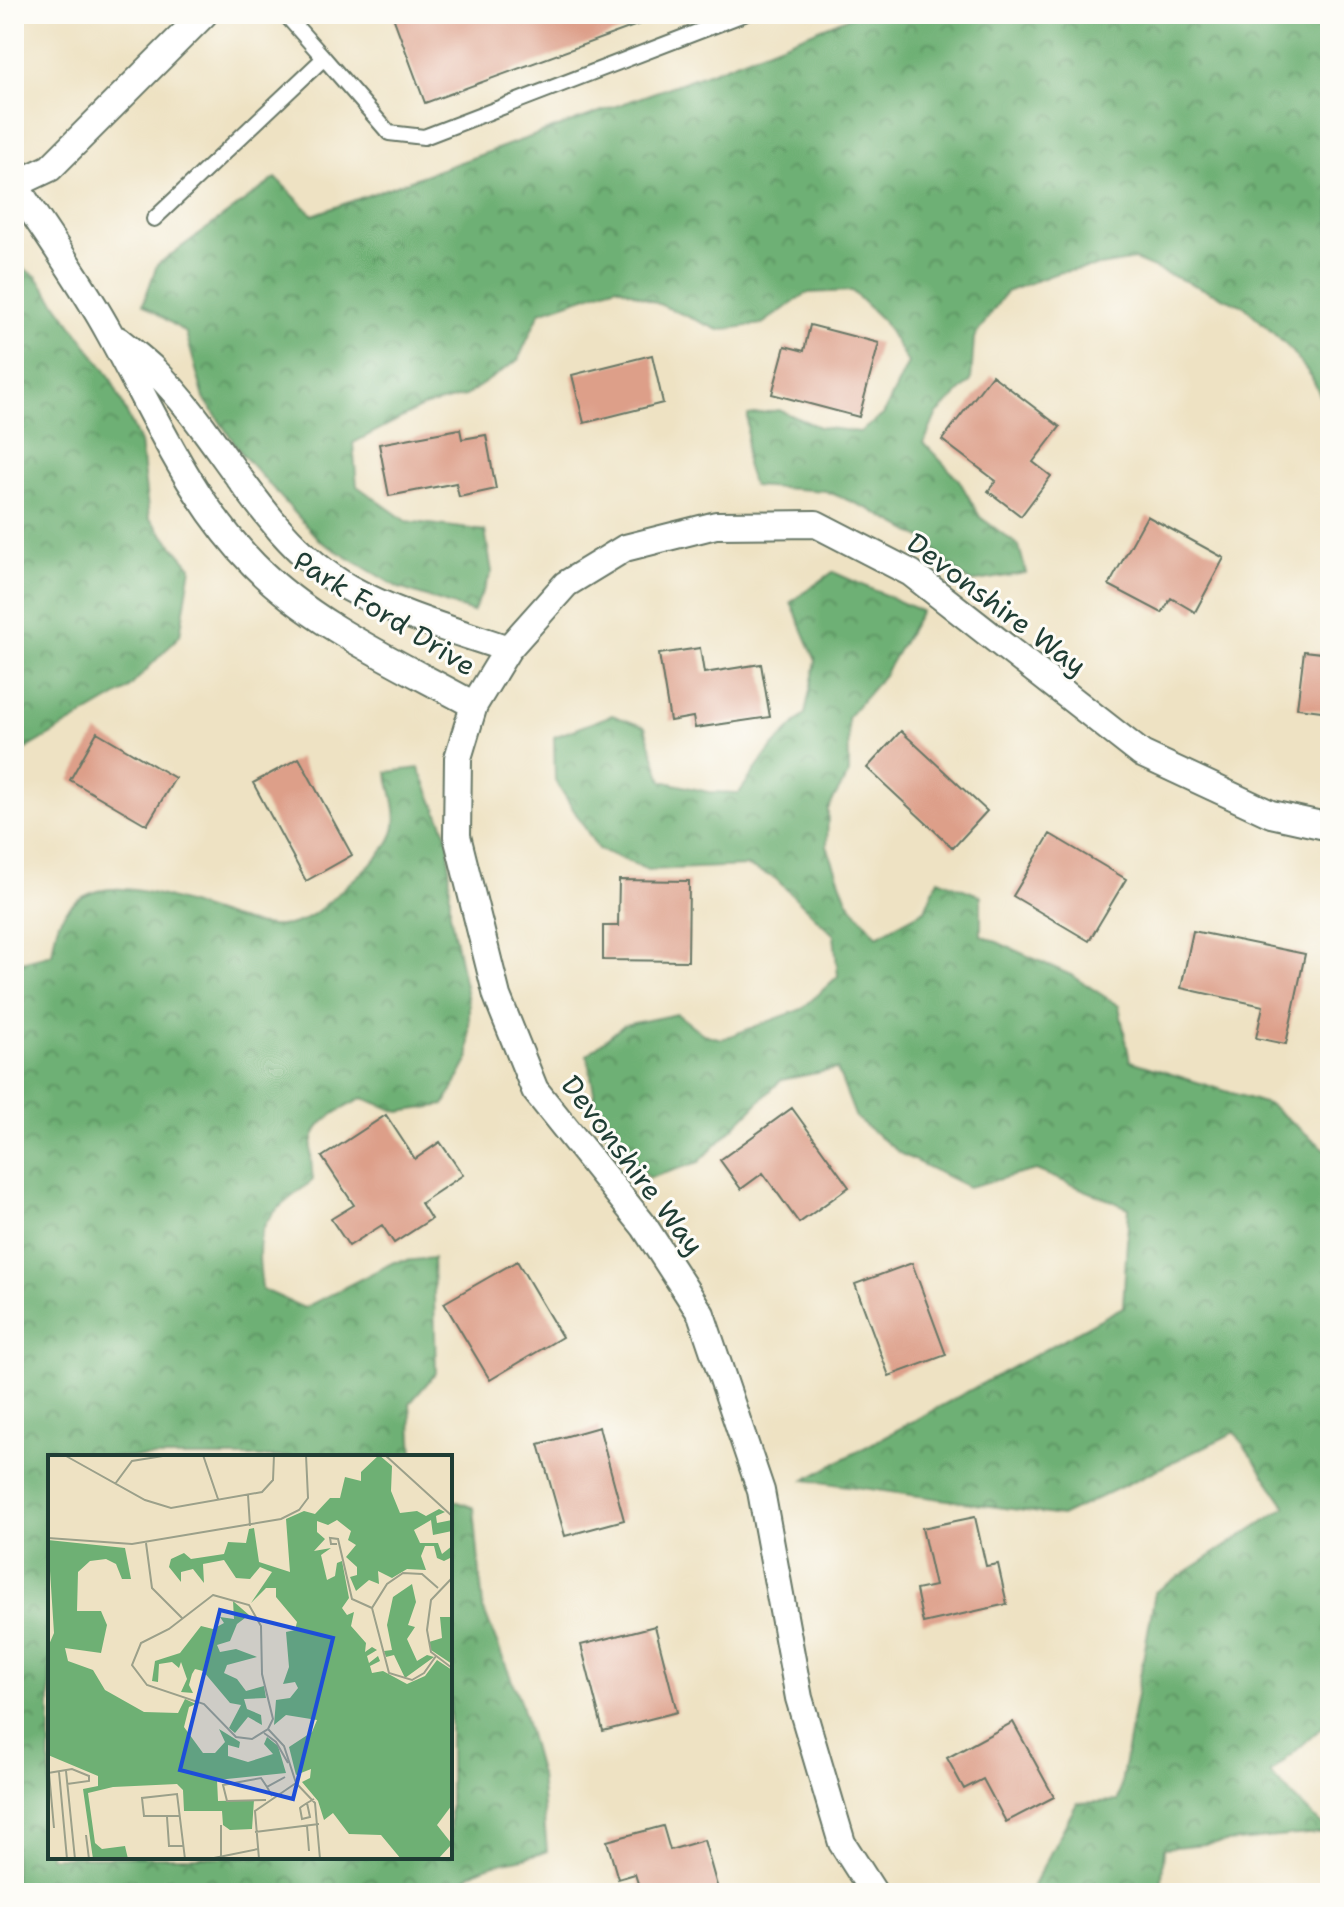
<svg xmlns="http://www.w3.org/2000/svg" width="1344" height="1907" viewBox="0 0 1344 1907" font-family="'Shantell Sans',sans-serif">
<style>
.forest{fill:url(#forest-crowns);stroke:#467654;stroke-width:2}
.building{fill:#dd9f89}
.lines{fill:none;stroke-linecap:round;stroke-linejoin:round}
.service-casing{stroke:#677766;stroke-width:18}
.minor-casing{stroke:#677766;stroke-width:30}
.service{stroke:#fff;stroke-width:14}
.minor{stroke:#fff;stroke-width:26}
.labels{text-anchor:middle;stroke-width:6;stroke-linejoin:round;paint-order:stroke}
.street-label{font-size:28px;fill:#1f3d34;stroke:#fdfcf7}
.inset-road{fill:none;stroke:#9ba08a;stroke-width:2}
.view{fill:#1d4ed8;fill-opacity:0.15;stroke:#1d4ed8;stroke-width:4}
.inset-edge{fill:none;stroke:#1f3d34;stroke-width:4}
</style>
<defs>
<pattern id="forest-crowns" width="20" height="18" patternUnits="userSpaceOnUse" patternTransform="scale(2)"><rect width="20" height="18" fill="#6eb074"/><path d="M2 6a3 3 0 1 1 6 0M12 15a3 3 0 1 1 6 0" fill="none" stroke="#5a9060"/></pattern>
</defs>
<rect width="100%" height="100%" fill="#fdfcf7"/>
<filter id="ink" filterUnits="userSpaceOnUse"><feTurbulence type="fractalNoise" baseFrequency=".0125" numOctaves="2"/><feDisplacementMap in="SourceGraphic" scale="16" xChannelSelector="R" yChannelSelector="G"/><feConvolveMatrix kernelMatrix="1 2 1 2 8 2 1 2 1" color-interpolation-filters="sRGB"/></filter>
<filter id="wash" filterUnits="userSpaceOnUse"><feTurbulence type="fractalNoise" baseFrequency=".006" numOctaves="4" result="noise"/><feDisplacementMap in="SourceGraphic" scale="32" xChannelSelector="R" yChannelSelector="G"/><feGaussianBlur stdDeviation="1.8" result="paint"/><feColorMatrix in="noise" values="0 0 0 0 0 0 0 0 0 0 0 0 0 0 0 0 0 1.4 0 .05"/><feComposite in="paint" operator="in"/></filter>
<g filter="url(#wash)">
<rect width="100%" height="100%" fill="#eee2c3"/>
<path class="forest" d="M857,14H1330V415L1311,376L1287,346L1244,306L1135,260L1057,273L1006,292L974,338L971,381L936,415L924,443L959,480L980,517L1019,546L1026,573L971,582L948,565L927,541L869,509L826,491L753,486L746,464L748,415L779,410L819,427L860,432L883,415L908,363L883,321L852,291L807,293L762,324L719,330L617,286L540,312L518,360L465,396L422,407L353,443L357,486L406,521L485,531L492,572L473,612L399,588L320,541L242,454L204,398L186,333L143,304L157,265L276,178L313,215L711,72Z
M14,263L36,276L110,377L140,442L149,518L191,567L180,635L127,690L14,756Z
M833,572L921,611L884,675L848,717L849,773L828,809L827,846L847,900L877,936L925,910L938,879L981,896V935L1073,976L1119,1006L1130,1061L1270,1105L1330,1153V1720L1270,1774L1329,1832L1164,1848L1161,1893H1029L1077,1803L1118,1801L1155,1592L1286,1507L1235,1432L1061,1516L805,1480L1123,1307L1129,1208L1036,1170L968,1187L901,1154L856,1118L837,1069L781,1080L699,1162L649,1178L601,1129L587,1055L624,1025L677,1014L703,1034L722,1039L802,1009L838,976L834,935L775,878L747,866L648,870L598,849L555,780L554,737L612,715L645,727L662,781L708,792L739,793L769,751L805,714L816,661L791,602Z
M419,768L449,839L450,913L469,1006V1059L444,1105L399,1112L363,1098C318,1122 306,1125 313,1180C263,1220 253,1221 262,1289L304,1308L394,1262L433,1258L436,1373L410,1403L413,1457H50V1857H450V1499L474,1508L483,1608L520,1701L540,1775L547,1851C512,1866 475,1857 453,1893H14V964L52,954C54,943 55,927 61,918C107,846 219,930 279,926C313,924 330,899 354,879C369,866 392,847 395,826C398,811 390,787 387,772Z"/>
<g id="blocks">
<path class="building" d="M392,14H659V17L425,103Z
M810,325L879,343L859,417L772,394L785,346L804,351Z
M652,355L663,403L584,423L572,375Z
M992,375L1060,427L1033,462L1051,476L1021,516L988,491L996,481L942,440Z
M460,429L462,439L486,435L496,489L459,497L456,483L389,496L379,444Z
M1147,516L1224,558L1195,612L1171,598L1162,613L1109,585Z
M700,648L704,673L761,664L770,717L695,728L693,717L670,721L659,654Z
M1304,651L1330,654V712L1297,708Z
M901,731L987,811L953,848L867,768Z
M97,732L175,778L147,825L70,780Z
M299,758L352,855L306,881L253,783Z
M1050,834L1126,879L1089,941L1013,896Z
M619,880L689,881L688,961L603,960V926H618Z
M1193,931L1305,954L1286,1044L1256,1038L1263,1006L1181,988Z
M792,1108L849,1187L799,1223L763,1173L741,1189L720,1160Z
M386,1115L415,1159L440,1142L463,1175L421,1203L431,1219L394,1243L382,1225L349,1246L331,1219L354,1205L322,1157Z
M517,1261L562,1337L490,1380L444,1303Z
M912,1263L946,1355L889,1376L855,1284Z
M599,1427L624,1520L565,1536L539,1444Z
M975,1517L986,1566L998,1564L1007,1604L923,1623L916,1590L935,1586L922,1528Z
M655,1626L677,1712L603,1731L581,1645Z
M1013,1722L1054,1797L1006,1822L983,1779L964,1789L947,1758Z
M663,1826L670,1850L704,1840L719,1893H641L635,1874L618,1879L607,1841Z"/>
</g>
</g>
<g filter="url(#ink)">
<use href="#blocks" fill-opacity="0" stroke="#677766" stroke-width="2"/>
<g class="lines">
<g class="service-casing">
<path id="service" d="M324,58L389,133L424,137L744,14
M154,219L324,58L285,14"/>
</g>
<g class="minor-casing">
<path id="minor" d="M14,185L50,168L204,14
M15,185C46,234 82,282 110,334C153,412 190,500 254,565C314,626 400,664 474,705
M118,340C130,350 144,360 155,371C223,438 263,539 349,588C398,615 456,631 508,649
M874,1893L842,1843L799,1698L761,1491L701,1314L644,1226L535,1090L497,996L457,836L458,758L474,705L508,649L566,584L625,548L716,525L816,524L911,573L1142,754L1271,814L1330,827"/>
</g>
<use href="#service" class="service"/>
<use href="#minor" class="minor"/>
</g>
</g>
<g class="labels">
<g class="street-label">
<text transform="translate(997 604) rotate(37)" y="10">Devonshire Way</text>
<text transform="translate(385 613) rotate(32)" y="10">Park Ford Drive</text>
<text transform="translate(633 1165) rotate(53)" y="10">Devonshire Way</text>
</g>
</g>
<g transform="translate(48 1455)">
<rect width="404" height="404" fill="#eee2c3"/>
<path d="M331,0L344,11L343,36L352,58L369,56L378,61L391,54L397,57L388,61L389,68L404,65V76L385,80L383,65L366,75L372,88H390L394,99L404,91V102L396,106L389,103L386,91H377L373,101L378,115L359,114L344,123L330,116L331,129L321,125L308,136L302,122L309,120V112L298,102L308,90L300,85L303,76L289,65L280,70L269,66V77L277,84L266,96L283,93L273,100L279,125L287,121L289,108L294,106L301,143L294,153L299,160L306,157L303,171L318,188L317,197L324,192L329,195L319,201L321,208L330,201L332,206L322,211L324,218L335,216L359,229L377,221L389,205L404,215V350L389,370L404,389L390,404H353L333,380L301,379L285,358L276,365L270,346L254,327L262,323L263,314L248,320L241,292L264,277L269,265L238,260L226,270L228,245L242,243L250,233L247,227L235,229L241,212L238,177L247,175L249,167L228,142V133H218L203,148L224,117L212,112L202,124L188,123L176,105L155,109L156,128L145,114L133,117V127L121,112L123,104L136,98L143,104L176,99L180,87L198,88L201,74L206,73L211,107L242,117L238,64L256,56L267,59L282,43H292L297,22L313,26V17ZM0,85L77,93L83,124H74L68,109L58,104L42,106L30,117L29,156H53L59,170L53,198L17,193L20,206L45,215L57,235L96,257L130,258L137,244L148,249L141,252L136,272L155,298H167L177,287L171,274L192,287L191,293L180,290V301L200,307L225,299L216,289L219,282L230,291L238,318L169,325L170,346L206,345L204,374L182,375L175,370L174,356H136L135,335L129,329L65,332L40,338L47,388L54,394L77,391L80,404H45L35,334L50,331V321L0,300V192L6,178ZM364,129L368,147L360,170L367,172L359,184L369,206L379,200L386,202L357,223L346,200L338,202L336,196L344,195L339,170L345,142ZM185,146L201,160L189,169L182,186L169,190L172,197L188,194L209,202L179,210L176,218L189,224L198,236L216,231L218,243L196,244L199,254L213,260L214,270L200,262L187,278L181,273L193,250L182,248L155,216L147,214L144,219L141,230L145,238L133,237L139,224L133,207L131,213L124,207L111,209L110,227L104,226L107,206L132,198L153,171L165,174L176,168L172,162L186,164ZM392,162H404V209L383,195L381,187L394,183Z" fill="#6eb074"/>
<path class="inset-road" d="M155,0L170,44M337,0L404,61M18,1L97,45L123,53L214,37L225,25L226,0M67,29L84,6L121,0M200,40L202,71M0,83L84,89L233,64L251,55L260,43L258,0M98,88L104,133L135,164M289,89H283L282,83L290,84L304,144L324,153M404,123L383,145L379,175L383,197L404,213M165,140L201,150L213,171L214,219L225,264L220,274L204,284L188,282L156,249L99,230L84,210L93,188L121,174ZM388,201L376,218L364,225L341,218L324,153L339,129L355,118L374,119L390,133M220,274L236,291L248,328M216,278L228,287L240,308M18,316L27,404M11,317L19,404M0,318L24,314L41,321V326L19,329M1,318L6,373M248,328L267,348L272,404M224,341L219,332L237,322M218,345L179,346L175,330L213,323L219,332M259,348L262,362L254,364L252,353L253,352L259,348L266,344M132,361H96L94,343L129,339L137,404M119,362L121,391H135M173,370V402M259,371L261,396M207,377L271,369M38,380L41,404M161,404L210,394M211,404L207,356L248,328"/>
<path class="view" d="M172,155L285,183L245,344L132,315Z"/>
<rect width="404" height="404" class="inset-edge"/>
</g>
<rect width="1344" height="1907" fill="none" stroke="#fdfcf7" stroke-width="48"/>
</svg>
